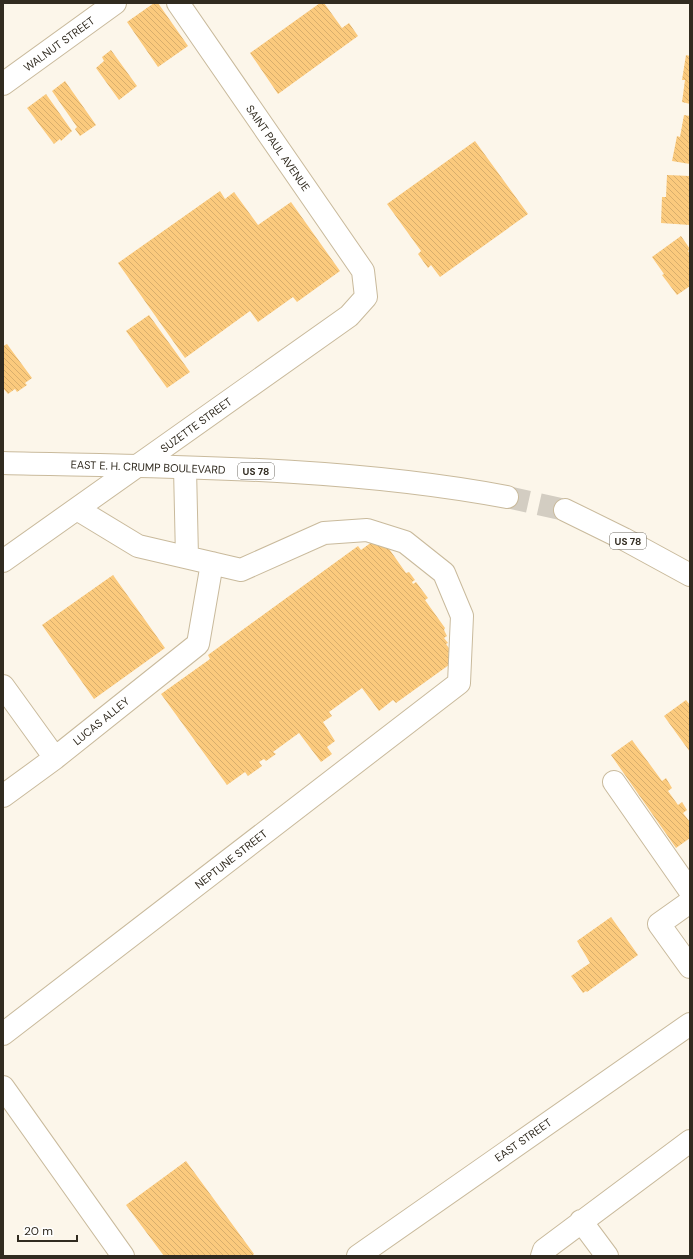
<svg xmlns="http://www.w3.org/2000/svg" width="693" height="1259" viewBox="0 0 693 1259" font-family="'DM Sans',sans-serif">
<style>
.building{fill:url(#building-back-hatch)}
.lines{fill:none;stroke-linecap:round;stroke-linejoin:round}
.major-tunnel{stroke:#d3cdc2;stroke-width:22;stroke-dasharray:22 11;stroke-linecap:butt}
.minor-casing{stroke:#c9ba9c;stroke-width:24}
.major-casing{stroke:#c9ba9c;stroke-width:24}
.minor{stroke:#fff;stroke-width:22}
.major{stroke:#fff;stroke-width:22}
.labels{text-anchor:middle;stroke-width:3.5;stroke-linejoin:round;paint-order:stroke}
.shield{fill:#fff;stroke:#6f6b63;stroke-width:1}
.shield-label{font-size:10px;font-weight:bold;fill:#312b20}
.street-label{font-size:11px;fill:#312b20;stroke:#fff}
</style>
<defs>
<pattern id="building-back-hatch" width="6" height="6" patternUnits="userSpaceOnUse"><rect width="6" height="6" fill="#fbca7d"/><path d="M-1 5l2 2M0 0l6 6M5-1l2 2" fill="none" stroke="#d8ae6c"/></pattern>
</defs>
<rect width="100%" height="100%" fill="#fcf6ea"/>
<path class="building" d="M154,3H158L188,46L158,67L127,22Z
M320,3H324L342,28L349,23L358,36L278,94L250,53Z
M111,50L137,86L119,100L96,68L104,61L102,57Z
M686,55L690,56V104L682,102L685,80H682Z
M65,81L96,125L80,136L75,129L77,127L52,91Z
M46,94L72,131L61,141L60,139L54,144L27,108Z
M684,115L690,116V164L672,161L677,136L680,137Z
M475,141L528,214L440,277L431,265L428,268L418,254L421,251L387,204Z
M667,175L690,176V225L661,223L662,197H666Z
M220,191L225,199L234,192L258,225L291,202L340,271L297,302L293,297L258,322L250,311L185,358L118,263Z
M681,236L690,249L688,251L690,254V286L677,295L662,275L664,274L652,257Z
M149,315L190,372L167,388L126,331Z
M7,344L32,378L25,383L27,385L17,392L15,389L8,394L3,388V346Z
M380,536L406,573L409,572L415,580L412,582L413,584L416,582L428,598L425,600L445,628L444,630L447,636L444,638L448,643L446,644L451,651L448,653L451,655L449,657L453,662L396,703L393,700L379,711L362,688L329,712L332,716L323,722L335,741L327,747L332,754L321,762L299,733L273,752L276,754L266,761L264,759L259,762L262,766L248,776L245,772L227,785L161,694L210,659L208,655L358,546L361,550Z
M113,575L165,648L94,699L42,625Z
M686,700L690,705V752L664,716Z
M632,740L662,781L666,778L672,788L668,791L678,805L682,802L687,810L683,813L690,822V838L676,848L611,755Z
M611,917L638,955L587,992L586,991L583,993L571,976L590,963L577,941Z
M186,1161L254,1254L252,1256H164L126,1205Z"/>
<g class="lines">
<path class="major-tunnel" d="M507,497L565,510"/>
<g class="minor-casing">
<path id="minor" d="M3,84L115,3
M185,468L187,557
M3,561L349,316L366,297L363,271L178,3
M3,686L55,758
M614,782L690,891
M3,796L55,758L198,644L212,563
M690,902L659,924L690,967
M3,1034L459,683L462,616L444,573L405,542L367,530L324,533L241,570L138,546L77,509
M3,1087L123,1256
M581,1221L607,1256
M358,1256L690,1024
M542,1256L544,1250L690,1141"/>
</g>
<g class="major-casing">
<path id="major" d="M3,463C171,467 342,466 507,497
M565,510L624,539L690,575"/>
</g>
<use href="#minor" class="minor"/>
<use href="#major" class="major"/>
</g>
<g class="labels">
<g class="shield">
<rect x="238" y="463" width="36" height="16" rx="3"/>
<rect x="610" y="533" width="36" height="16" rx="3"/>
</g>
<g class="shield-label">
<text x="256" y="475">US 78</text>
<text x="628" y="545">US 78</text>
</g>
<g class="street-label">
<text transform="translate(59 44) rotate(-36)" y="4">WALNUT STREET</text>
<text transform="translate(278 148) rotate(55)" y="4">SAINT PAUL AVENUE</text>
<text transform="translate(196 425) rotate(-36)" y="4">SUZETTE STREET</text>
<text transform="translate(148 467) rotate(2)" y="4">EAST E. H. CRUMP BOULEVARD</text>
<text transform="translate(101 721) rotate(-39)" y="4">LUCAS ALLEY</text>
<text transform="translate(231 859) rotate(-38)" y="4">NEPTUNE STREET</text>
<text transform="translate(523 1140) rotate(-35)" y="4">EAST STREET</text>
</g>
</g>
<rect width="693" height="1259" fill="none" stroke="#312b20" stroke-width="8"/>
<path d="M18 1235v6h59v-6" fill="none" stroke="#312b20" stroke-width="2"/>
<text x="24" y="1235" font-size="12" fill="#312b20" stroke="#ffffff" stroke-width="3" paint-order="stroke">20 m</text>
</svg>
